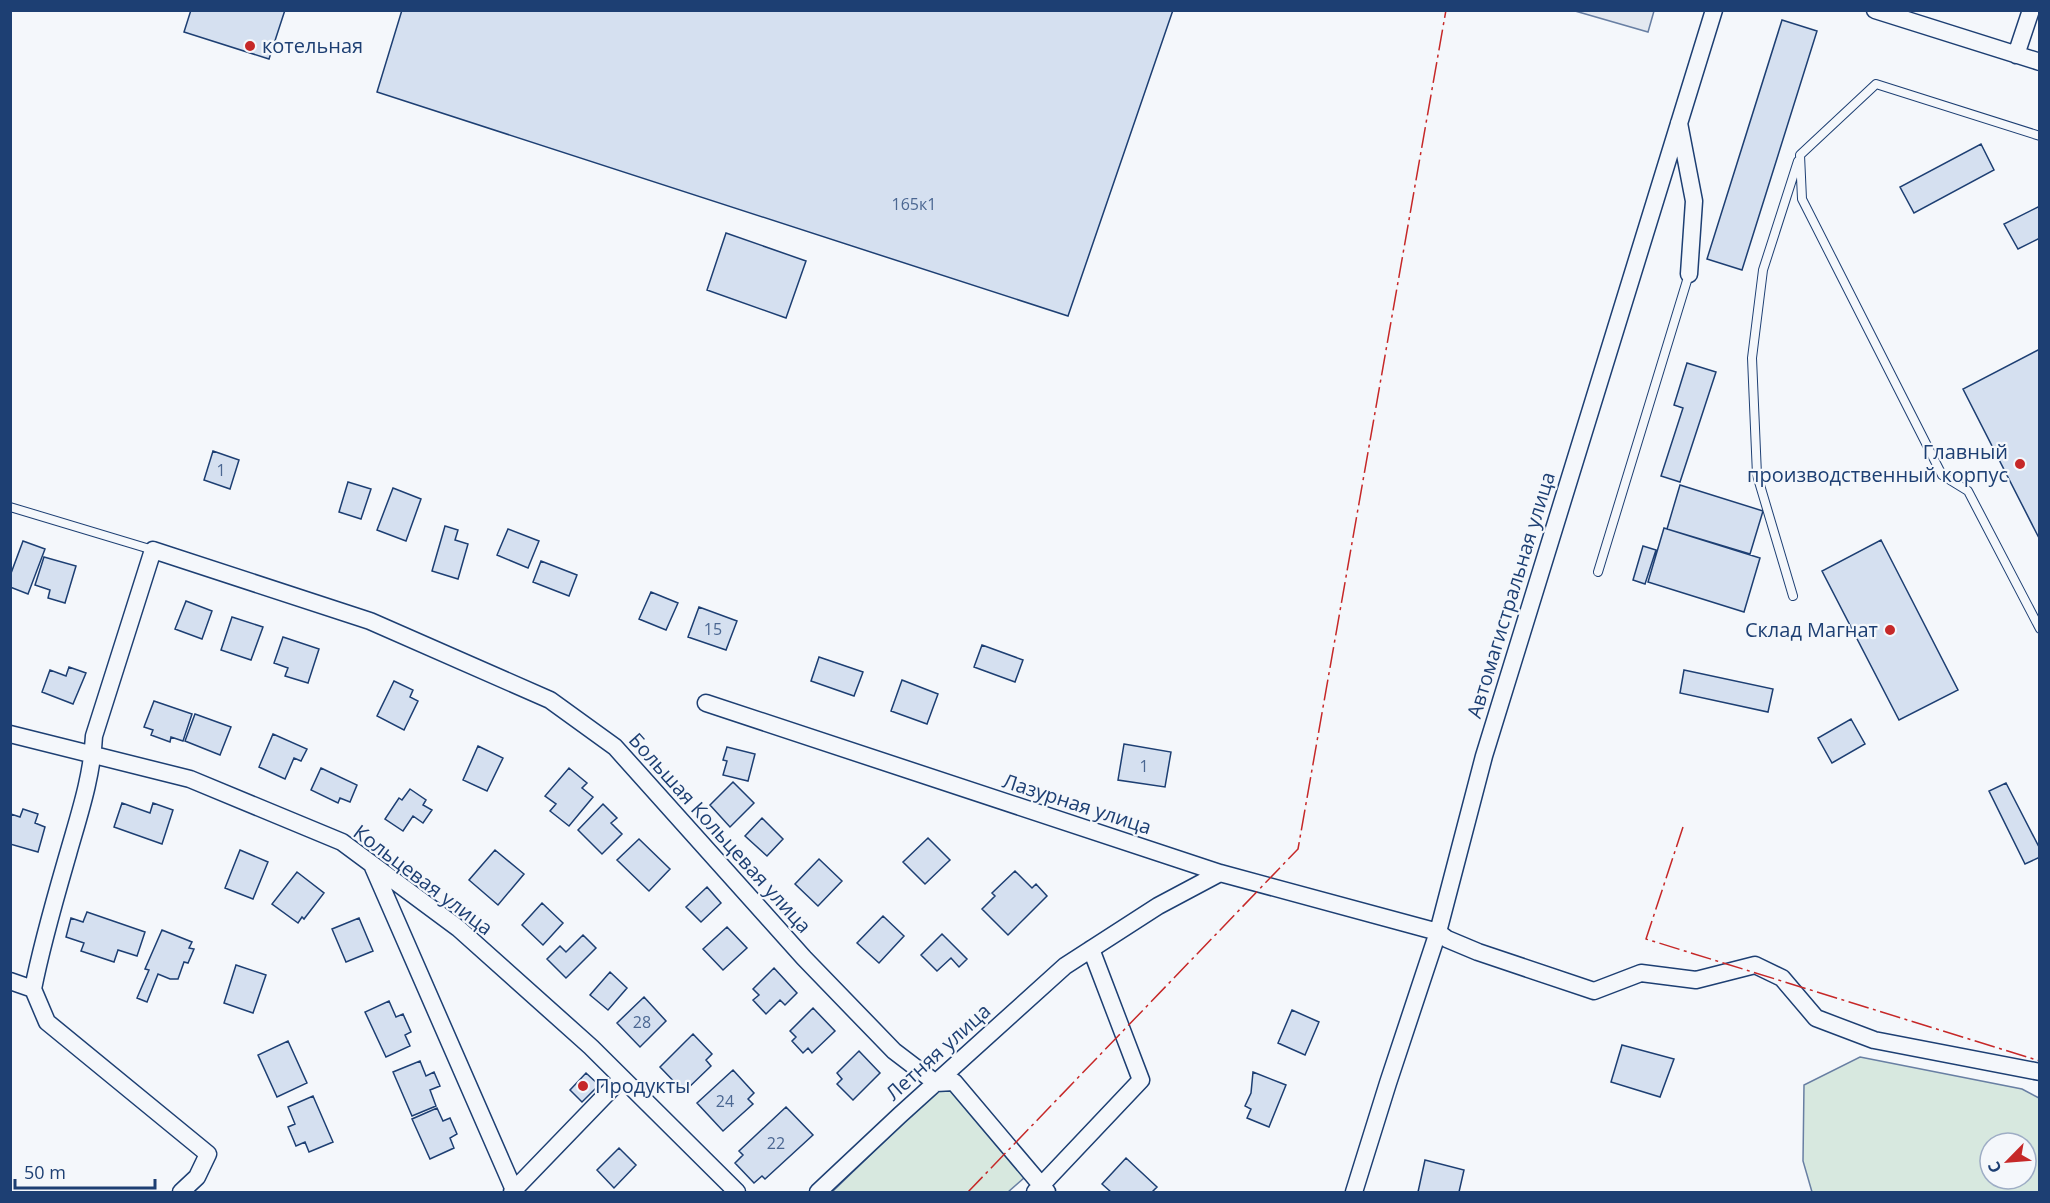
<svg xmlns="http://www.w3.org/2000/svg" width="2050" height="1203" viewBox="0 0 2050 1203" font-family="'Open Sans',sans-serif">
<style>
.green{fill:#d7e8df;stroke:#687fa3;stroke-width:1.5;fill-rule:evenodd}
.parking{fill:#e3e8f0;stroke:#687fa3;stroke-width:1.5}
.building{fill:#d5e0f0;stroke:#1d3f73;stroke-width:1.5}
.lines{fill:none;stroke-linecap:round;stroke-linejoin:round}
.lane-casing{stroke:#1d3f73;stroke-width:10}
.street-casing{stroke:#1d3f73;stroke-width:19}
.lane{stroke:#f4f7fb;stroke-width:8}
.street{stroke:#f4f7fb;stroke-width:16}
.power{stroke:#c62828;stroke-width:1.5;stroke-dasharray:21 4.5 3 4.5;stroke-linecap:butt}
.poi-dot{fill:#c62828;stroke:#f4f7fb;stroke-width:2}
.labels{text-anchor:middle;stroke-width:4.5;stroke-linejoin:round;paint-order:stroke}
.number-label{font-size:16px;fill:#4b6792}
.poi-label{font-size:20px;fill:#1d3f73;stroke:#f4f7fb;text-anchor:start}
.street-label{font-size:20px;fill:#1d3f73;stroke:#f4f7fb}
</style>
<rect width="100%" height="100%" fill="#f4f7fb"/>
<path class="green" d="M1860,1057L2022,1089L2039,1098V1192H1812L1803,1161L1804,1085ZM1990,1143H2026V1179H1990Z
M955,1073L1032,1171L1008,1192H832Z"/>
<path class="parking" d="M1575,11H1654L1648,32Z"/>
<path class="building" d="M191,10H285L269,59L184,32Z
M402,10H1173L1068,316L377,92Z
M1782,20L1817,31L1742,270L1707,259Z
M1981,144L1994,170L1914,213L1900,187Z
M2040,206V238L2018,249L2004,224Z
M726,233L806,261L786,318L707,290Z
M2040,349V540L1963,389Z
M1687,363L1716,372L1680,482L1661,476L1683,408L1674,405Z
M213,451L239,460L230,489L204,480Z
M348,482L371,489L361,519L339,512Z
M1680,485L1763,511L1750,554L1667,529Z
M393,488L421,499L406,541L377,530Z
M445,526L458,530L455,540L468,544L458,579L432,571Z
M1664,528L1760,558L1744,612L1648,582Z
M508,529L539,541L528,568L497,555Z
M1881,540L1958,690L1899,720L1822,571Z
M23,541L45,549L28,594L10,587V576Z
M1643,546L1656,550L1645,584L1633,580Z
M44,557L76,566L65,603L48,598L50,590L35,585Z
M541,561L577,575L569,596L533,582Z
M651,592L678,603L666,630L639,619Z
M186,601L212,611L202,639L175,629Z
M699,607L737,621L726,650L688,637Z
M232,617L263,627L251,660L221,650Z
M283,637L319,649L308,683L285,676L288,668L274,663Z
M982,645L1023,660L1015,682L974,667Z
M819,657L863,672L854,696L811,681Z
M69,667L86,673L73,704L42,692L50,670L66,676Z
M1684,670L1773,689L1768,712L1680,693Z
M902,680L938,694L927,724L891,711Z
M394,681L413,690L410,697L418,701L404,730L377,716Z
M154,701L192,714L183,741L171,737L170,742L151,735L153,730L144,727Z
M195,714L231,727L220,755L185,741Z
M1851,719L1865,744L1832,763L1818,738Z
M273,734L307,749L301,761L294,758L285,779L259,767Z
M1124,744L1171,752L1165,787L1118,780Z
M478,746L503,758L487,791L463,780Z
M727,747L755,754L748,781L723,775L727,761L723,760Z
M321,768L357,785L350,802L340,798L338,803L311,790Z
M569,768L587,783L582,788L593,797L569,826L550,811L556,804L545,796Z
M733,782L754,803L730,827L710,805Z
M2006,783L2040,849V857L2025,864L1989,791Z
M410,789L426,800L423,805L432,810L423,823L413,816L403,831L385,819L399,798L402,800Z
M122,803L150,813L153,803L173,810L162,844L114,827Z
M603,804L617,818L611,823L622,834L602,854L578,830Z
M23,809L38,814L35,823L45,827L38,852L10,844L11,814L20,817Z
M762,818L783,839L767,856L745,836Z
M928,838L950,860L925,884L903,862Z
M639,839L670,869L649,891L617,860Z
M240,850L268,862L253,899L225,888Z
M495,850L524,874L498,905L469,880Z
M819,859L842,881L818,906L795,884Z
M1015,871L1032,888L1036,884L1047,896L1008,935L982,909L995,896L992,893Z
M297,872L324,893L304,919L302,917L298,923L272,904Z
M707,887L721,903L701,922L686,907Z
M542,903L563,923L543,945L522,925Z
M87,912L145,932L137,956L118,950L114,962L81,951L84,943L66,937L71,918L83,922Z
M883,916L904,936L879,963L857,943Z
M359,918L373,951L346,962L332,929Z
M727,927L747,948L723,970L703,949Z
M162,930L192,942L189,948L194,949L188,963L184,962L178,979H170L158,974L147,1002L137,998L149,970L145,969Z
M942,934L967,959L959,967L951,958L937,971L921,955Z
M583,935L596,948L566,978L547,959L560,946L566,952Z
M236,965L266,975L253,1013L224,1003Z
M774,968L797,993L785,1005L780,1000L766,1014L753,1000L759,995L753,989Z
M610,972L627,988L608,1010L590,995Z
M644,997L666,1021L640,1047L617,1023Z
M389,1001L396,1017L403,1014L411,1032L405,1035L410,1046L386,1057L365,1012Z
M813,1008L835,1031L812,1053L808,1048L803,1053L792,1041L796,1037L790,1031Z
M1292,1010L1319,1022L1305,1055L1278,1043Z
M693,1034L712,1054L706,1060L711,1066L684,1092L660,1067Z
M288,1041L307,1083L277,1097L258,1055Z
M1622,1045L1674,1059L1660,1097L1611,1082Z
M859,1051L880,1073L853,1100L837,1084L842,1079L837,1073Z
M420,1061L426,1076L434,1072L440,1086L430,1090L436,1106L412,1116L393,1072Z
M733,1070L754,1093L748,1099L753,1104L723,1131L697,1103Z
M1253,1072L1286,1085L1269,1127L1247,1118L1251,1109L1245,1106L1251,1093Z
M586,1073L599,1085L582,1102L570,1090Z
M313,1096L333,1142L309,1152L305,1142L296,1146L288,1127L295,1124L288,1107Z
M786,1107L813,1135L765,1179L762,1176L754,1183L735,1163L743,1155L739,1151Z
M437,1108L443,1121L450,1118L457,1134L450,1138L454,1148L430,1159L412,1119Z
M619,1148L636,1165L614,1188L597,1170Z
M1126,1158L1157,1187L1152,1192H1111L1102,1184Z
M1425,1160L1464,1170L1459,1192H1418Z"/>
<g class="lines">
<g class="lane-casing">
<path id="lane" d="M2040,136L1876,84L1800,155L1802,199L1942,475L1968,491L2040,629
M10,507L153,550
M1598,572L1689,274
M1793,596L1757,475L1752,358L1763,270L1798,161"/>
</g>
<g class="street-casing">
<path id="street" d="M1875,10L2040,62
M2016,55L2031,10
M1679,123L1694,201L1689,274
M706,703L1220,873L1438,932L1447,939L1478,952L1594,991L1641,973L1696,980L1755,965L1782,978L1816,1018L1874,1040L2040,1072
M10,734L190,779L342,842L458,928L591,1047L737,1192
M373,867L514,1190
M10,981L33,989L47,1022L208,1154L197,1177L181,1192
M33,989C42,943 55,899 68,854C79,815 92,777 94,736L153,550L370,621L550,700L615,747L804,958L894,1051L936,1083L954,1082L1047,1192
M512,1192L622,1078
M818,1192L900,1115L1065,966L1158,906L1220,873
M1035,1192L1141,1080L1091,949
M1354,1192L1388,1083L1438,932L1484,756L1714,10"/>
</g>
<use href="#lane" class="lane"/>
<use href="#street" class="street"/>
<path class="power" d="M1683,827L1646,939L2040,1061
M968,1192L1298,849L1446,10"/>
</g>
<g class="poi-dot">
<circle cx="250" cy="46" r="6"/>
<circle cx="2020" cy="464" r="6"/>
<circle cx="1890" cy="630" r="6"/>
<circle cx="583" cy="1086" r="6"/>
</g>
<g class="labels">
<g class="number-label">
<text x="914" y="210">165к1</text>
<text x="221" y="476">1</text>
<text x="713" y="635">15</text>
<text x="1144" y="772">1</text>
<text x="642" y="1028">28</text>
<text x="725" y="1107">24</text>
<text x="776" y="1149">22</text>
</g>
<g class="poi-label">
<text x="262" y="53">котельная</text>
<text x="2008" y="459" text-anchor="end">Главный<tspan x="2008" dy="23">производственный корпус</tspan></text>
<text x="1878" y="637" text-anchor="end">Склад Магнат</text>
<text x="595" y="1093">Продукты</text>
</g>
<g class="street-label">
<text transform="translate(1511 595) rotate(-73)" y="7">Автомагистральная улица</text>
<text transform="translate(1077 804) rotate(18)" y="7">Лазурная улица</text>
<text transform="translate(720 833) rotate(48)" y="7">Большая Кольцевая улица</text>
<text transform="translate(423 880) rotate(37)" y="7">Кольцевая улица</text>
<text transform="translate(938 1052) rotate(-42)" y="7">Летняя улица</text>
</g>
</g>
<rect width="2050" height="1203" fill="none" stroke="#1d3f73" stroke-width="24"/>
<g transform="translate(2008 1161) rotate(245)"><circle r="28" fill="#f4f7fb" stroke="#9eadc5" stroke-width="1.5"/>
<path d="M0-4.5L10 22L0 15L-10 22Z" fill="#c62828"/>
<text y="-9" font-size="16" font-weight="bold" text-anchor="middle" fill="#1d3f73">С</text>
</g>
<path d="M15 1179v9h140v-9" fill="none" stroke="#1d3f73" stroke-width="3"/>
<text x="24" y="1179" font-size="18" fill="#1d3f73" stroke="#f4f7fb" stroke-width="4.5" paint-order="stroke">50 m</text>
</svg>
